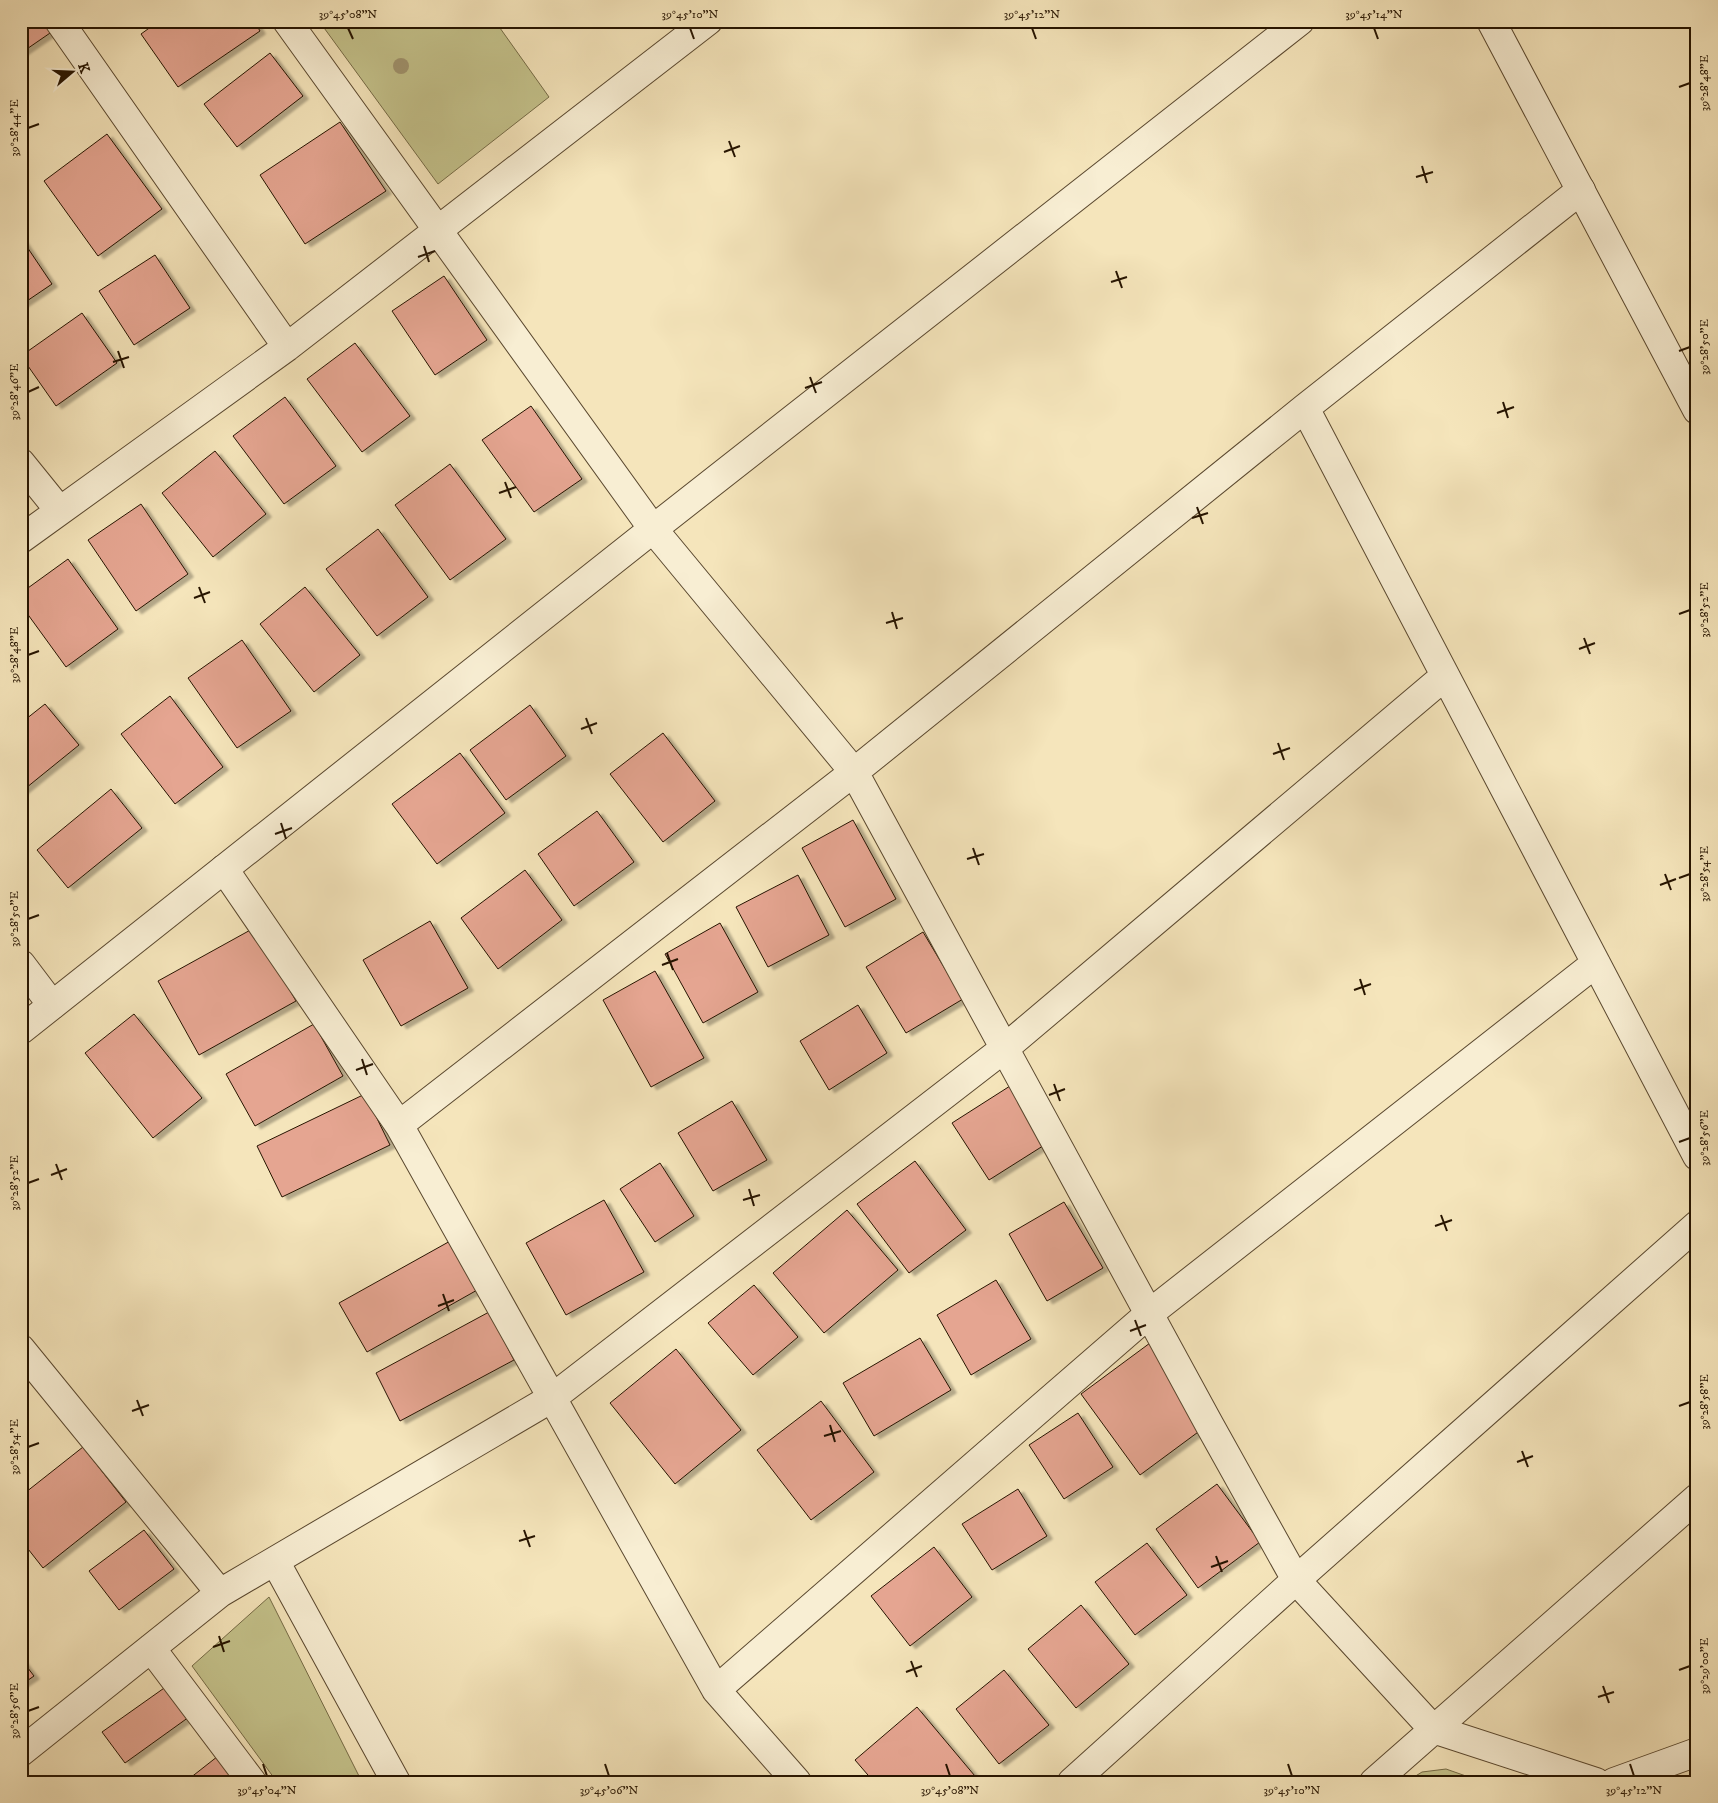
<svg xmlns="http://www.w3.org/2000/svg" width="1718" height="1803" viewBox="0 0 1718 1803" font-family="'IM FELL DW Pica',serif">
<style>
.green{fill:#c4c28b;stroke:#756b46}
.building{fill:#e5a591;stroke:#261400;filter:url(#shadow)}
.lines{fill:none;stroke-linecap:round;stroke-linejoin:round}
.minor-casing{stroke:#5a482f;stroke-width:30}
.tertiary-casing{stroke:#5a482f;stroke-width:30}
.minor{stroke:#f8eed3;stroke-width:28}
.tertiary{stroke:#f8eed3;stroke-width:28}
.tree{fill:#a1946f}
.ticks{fill:none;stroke:#261400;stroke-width:2}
.neatline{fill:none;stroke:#261400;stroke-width:2}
.ticks-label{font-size:12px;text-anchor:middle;fill:#261400}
</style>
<defs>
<filter id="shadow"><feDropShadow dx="5.5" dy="3" stdDeviation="1" flood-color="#0004"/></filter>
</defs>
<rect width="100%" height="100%" fill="#f5e5bb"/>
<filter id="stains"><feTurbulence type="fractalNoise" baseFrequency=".004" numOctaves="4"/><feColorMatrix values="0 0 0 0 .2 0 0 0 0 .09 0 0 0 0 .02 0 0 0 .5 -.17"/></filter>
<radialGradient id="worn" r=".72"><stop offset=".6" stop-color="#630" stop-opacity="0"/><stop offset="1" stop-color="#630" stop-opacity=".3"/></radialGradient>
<path class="green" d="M319,21H495L549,97L438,184Z
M269,1597L362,1782H277L192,1666Z
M1446,1769L1483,1782H1406L1422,1772Z"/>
<path class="building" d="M21,21H47L53,31L21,53Z
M159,21H254L260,31L178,87L141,34Z
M270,53L303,96L237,147L204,104Z
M340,122L386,191L305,244L260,175Z
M107,134L162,209L98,256L44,181Z
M21,238L52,284L21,305Z
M155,255L190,308L134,345L99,291Z
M444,276L487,340L435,375L392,311Z
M82,313L117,363L56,406L21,356Z
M355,343L410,416L362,452L307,379Z
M285,397L336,466L284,504L233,436Z
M531,406L582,479L534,512L482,440Z
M215,451L266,514L213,557L162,493Z
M450,464L506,539L450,580L395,505Z
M141,504L188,574L136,611L88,540Z
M378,529L428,597L377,636L326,569Z
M68,559L118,629L66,667L21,605V593Z
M305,587L360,655L314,692L260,624Z
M242,640L291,711L237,748L188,678Z
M170,696L223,767L175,804L121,734Z
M45,704L79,745L21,792V723Z
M530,705L566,756L506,800L470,750Z
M663,733L715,801L663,842L610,774Z
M460,753L505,813L437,864L392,804Z
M111,789L142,828L68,888L37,850Z
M597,811L634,862L574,906L538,854Z
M853,820L896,899L845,927L802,848Z
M525,870L562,920L498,969L461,918Z
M798,875L829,935L768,967L736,907Z
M430,921L468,988L401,1026L363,960Z
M720,923L758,992L703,1023L665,954Z
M254,928L296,1001L199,1055L158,981Z
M923,932L963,999L906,1033L866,967Z
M655,971L704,1058L651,1087L603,1000Z
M858,1005L887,1053L829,1090L800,1041Z
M134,1014L202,1098L153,1138L85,1053Z
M314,1024L343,1076L255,1126L226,1074Z
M1010,1086L1046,1144L989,1180L952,1123Z
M365,1094L390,1145L282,1197L257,1146Z
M732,1101L767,1160L713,1191L678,1133Z
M915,1161L966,1230L909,1273L857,1204Z
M660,1163L694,1216L655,1242L620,1189Z
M604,1200L644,1272L566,1315L526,1243Z
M1064,1202L1103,1268L1047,1301L1009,1234Z
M847,1210L898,1270L824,1333L773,1273Z
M452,1240L479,1289L367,1352L339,1303Z
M996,1280L1031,1339L971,1375L937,1315Z
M754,1285L798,1337L753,1375L708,1323Z
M489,1312L514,1360L400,1421L376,1373Z
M920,1338L951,1390L874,1436L843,1383Z
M1150,1343L1209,1424L1140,1475L1081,1394Z
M676,1349L741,1430L675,1484L610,1403Z
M821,1401L874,1472L811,1520L757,1450Z
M1078,1413L1113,1467L1064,1499L1029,1445Z
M83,1447L126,1502L43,1568L21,1540V1496Z
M1217,1484L1260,1542L1198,1588L1156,1529Z
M1018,1489L1047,1536L992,1570L962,1524Z
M144,1530L174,1569L119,1610L89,1571Z
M1147,1543L1187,1595L1135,1635L1095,1582Z
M934,1547L972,1597L910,1646L871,1596Z
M1081,1605L1129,1664L1076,1708L1028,1649Z
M21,1659L34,1676L21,1685Z
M1004,1670L1049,1725L999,1764L956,1709Z
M167,1686L189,1717L125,1763L102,1732Z
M917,1707L980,1782H874L855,1760Z
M227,1749L252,1782H185Z"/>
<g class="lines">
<g class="minor-casing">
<path id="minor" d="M59,21L287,347
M287,21L653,529L854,772L1209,1424L1296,1580L1433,1729L1596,1782
M1305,408L1697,1156
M21,463L59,510
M21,539L287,347L708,21
M224,869L399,1125L716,1690L797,1782
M21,964L52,1005
M399,1125L854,772L1305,408L1581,190
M21,1349L220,1593
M275,1561L396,1782
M151,1648L252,1782
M716,1690L1150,1313L1596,963
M21,1752L220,1593L552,1398L1005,1048L1445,676
M1072,1782L1296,1580L1697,1225
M1374,1782L1697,1498
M1614,1782L1697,1752"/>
</g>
<g class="tertiary-casing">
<path id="tertiary" d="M1491,21L1697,410
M21,1030L653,529L1300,21"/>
</g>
<use href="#minor" class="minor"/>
<use href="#tertiary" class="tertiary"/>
</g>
<circle class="tree" cx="401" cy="66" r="8"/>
<path class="ticks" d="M348,28L353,39M690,28L694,39M1032,28L1036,39M1374,28L1378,39M1679,87L1690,83M28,128L39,124M729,141L735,157M724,152L740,146M1422,166L1427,183M1416,177L1433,172M424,246L429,262M418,257L435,251M1116,271L1122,288M1111,282L1127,277M118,351L124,368M1679,351L1690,347M113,362L129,357M810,377L816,393M805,388L822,382M28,392L39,387M1503,402L1508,418M1497,413L1514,407M505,482L511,498M499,493L516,487M1197,507L1203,524M1192,518L1208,513M199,587L205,603M194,598L210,592M892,612L897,629M1679,614L1690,610M886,623L903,618M1584,638L1590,654M1579,649L1595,643M28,655L39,651M586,718L592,734M581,729L597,723M1278,743L1284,760M1273,754L1290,748M281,823L286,839M275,834L292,828M973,848L979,865M967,859L984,854M1665,874L1671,890M1679,878L1690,874M1660,885L1676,879M28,919L39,915M667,953L673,970M662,965L678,959M1360,979L1365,995M1354,990L1371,984M362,1059L367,1075M356,1070L373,1064M1054,1084L1060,1101M1049,1095L1065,1089M1679,1142L1690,1138M56,1164L62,1180M51,1175L67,1169M28,1183L39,1179M749,1189L754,1206M743,1200L760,1195M1441,1215L1447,1231M1435,1226L1452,1220M443,1294L449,1311M438,1306L454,1300M1135,1320L1141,1336M1130,1331L1146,1325M137,1400L143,1416M1679,1406L1690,1402M132,1411L149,1405M830,1425L835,1442M824,1436L841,1431M28,1447L39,1443M1522,1451L1528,1467M1517,1462L1533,1456M524,1530L530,1547M519,1541L535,1536M1216,1556L1222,1572M1211,1567L1228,1561M219,1636L224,1652M213,1647L230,1641M911,1661L917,1677M1679,1670L1690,1666M906,1672L922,1666M1603,1686L1609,1703M1598,1697L1614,1692M28,1711L39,1707M263,1764L267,1776M605,1764L609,1776M946,1764L950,1776M1288,1764L1292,1776M1630,1764L1634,1776"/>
<rect width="1718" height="1803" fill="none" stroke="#f5e5bb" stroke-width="55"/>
<g transform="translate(72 72) rotate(71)" stroke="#f8eed3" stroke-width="4" paint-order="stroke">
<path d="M0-4L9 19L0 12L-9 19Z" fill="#261400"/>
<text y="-8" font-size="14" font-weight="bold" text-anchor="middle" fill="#261400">K</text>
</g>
<rect x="28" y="28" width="1662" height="1748" class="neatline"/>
<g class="ticks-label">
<text x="348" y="18">39°45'08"N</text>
<text x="690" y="18">39°45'10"N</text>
<text x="1032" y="18">39°45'12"N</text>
<text x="1374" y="18">39°45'14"N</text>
<text transform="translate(1704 83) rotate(-90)" y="4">39°28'48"E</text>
<text transform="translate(14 128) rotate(-90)" y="4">39°28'44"E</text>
<text transform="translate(1704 347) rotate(-90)" y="4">39°28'50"E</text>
<text transform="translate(14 392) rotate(-90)" y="4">39°28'46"E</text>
<text transform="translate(1704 610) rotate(-90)" y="4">39°28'52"E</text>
<text transform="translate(14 655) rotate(-90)" y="4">39°28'48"E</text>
<text transform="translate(1704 874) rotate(-90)" y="4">39°28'54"E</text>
<text transform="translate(14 919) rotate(-90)" y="4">39°28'50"E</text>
<text transform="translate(1704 1138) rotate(-90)" y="4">39°28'56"E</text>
<text transform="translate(14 1183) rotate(-90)" y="4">39°28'52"E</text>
<text transform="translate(1704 1402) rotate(-90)" y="4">39°28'58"E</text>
<text transform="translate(14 1447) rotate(-90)" y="4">39°28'54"E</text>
<text transform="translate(1704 1666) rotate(-90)" y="4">39°29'00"E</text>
<text transform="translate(14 1711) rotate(-90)" y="4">39°28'56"E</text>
<text x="267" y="1794">39°45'04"N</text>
<text x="609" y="1794">39°45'06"N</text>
<text x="950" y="1794">39°45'08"N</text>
<text x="1292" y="1794">39°45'10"N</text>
<text x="1634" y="1794">39°45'12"N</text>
</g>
<rect width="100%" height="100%" filter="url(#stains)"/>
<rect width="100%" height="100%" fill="url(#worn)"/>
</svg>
